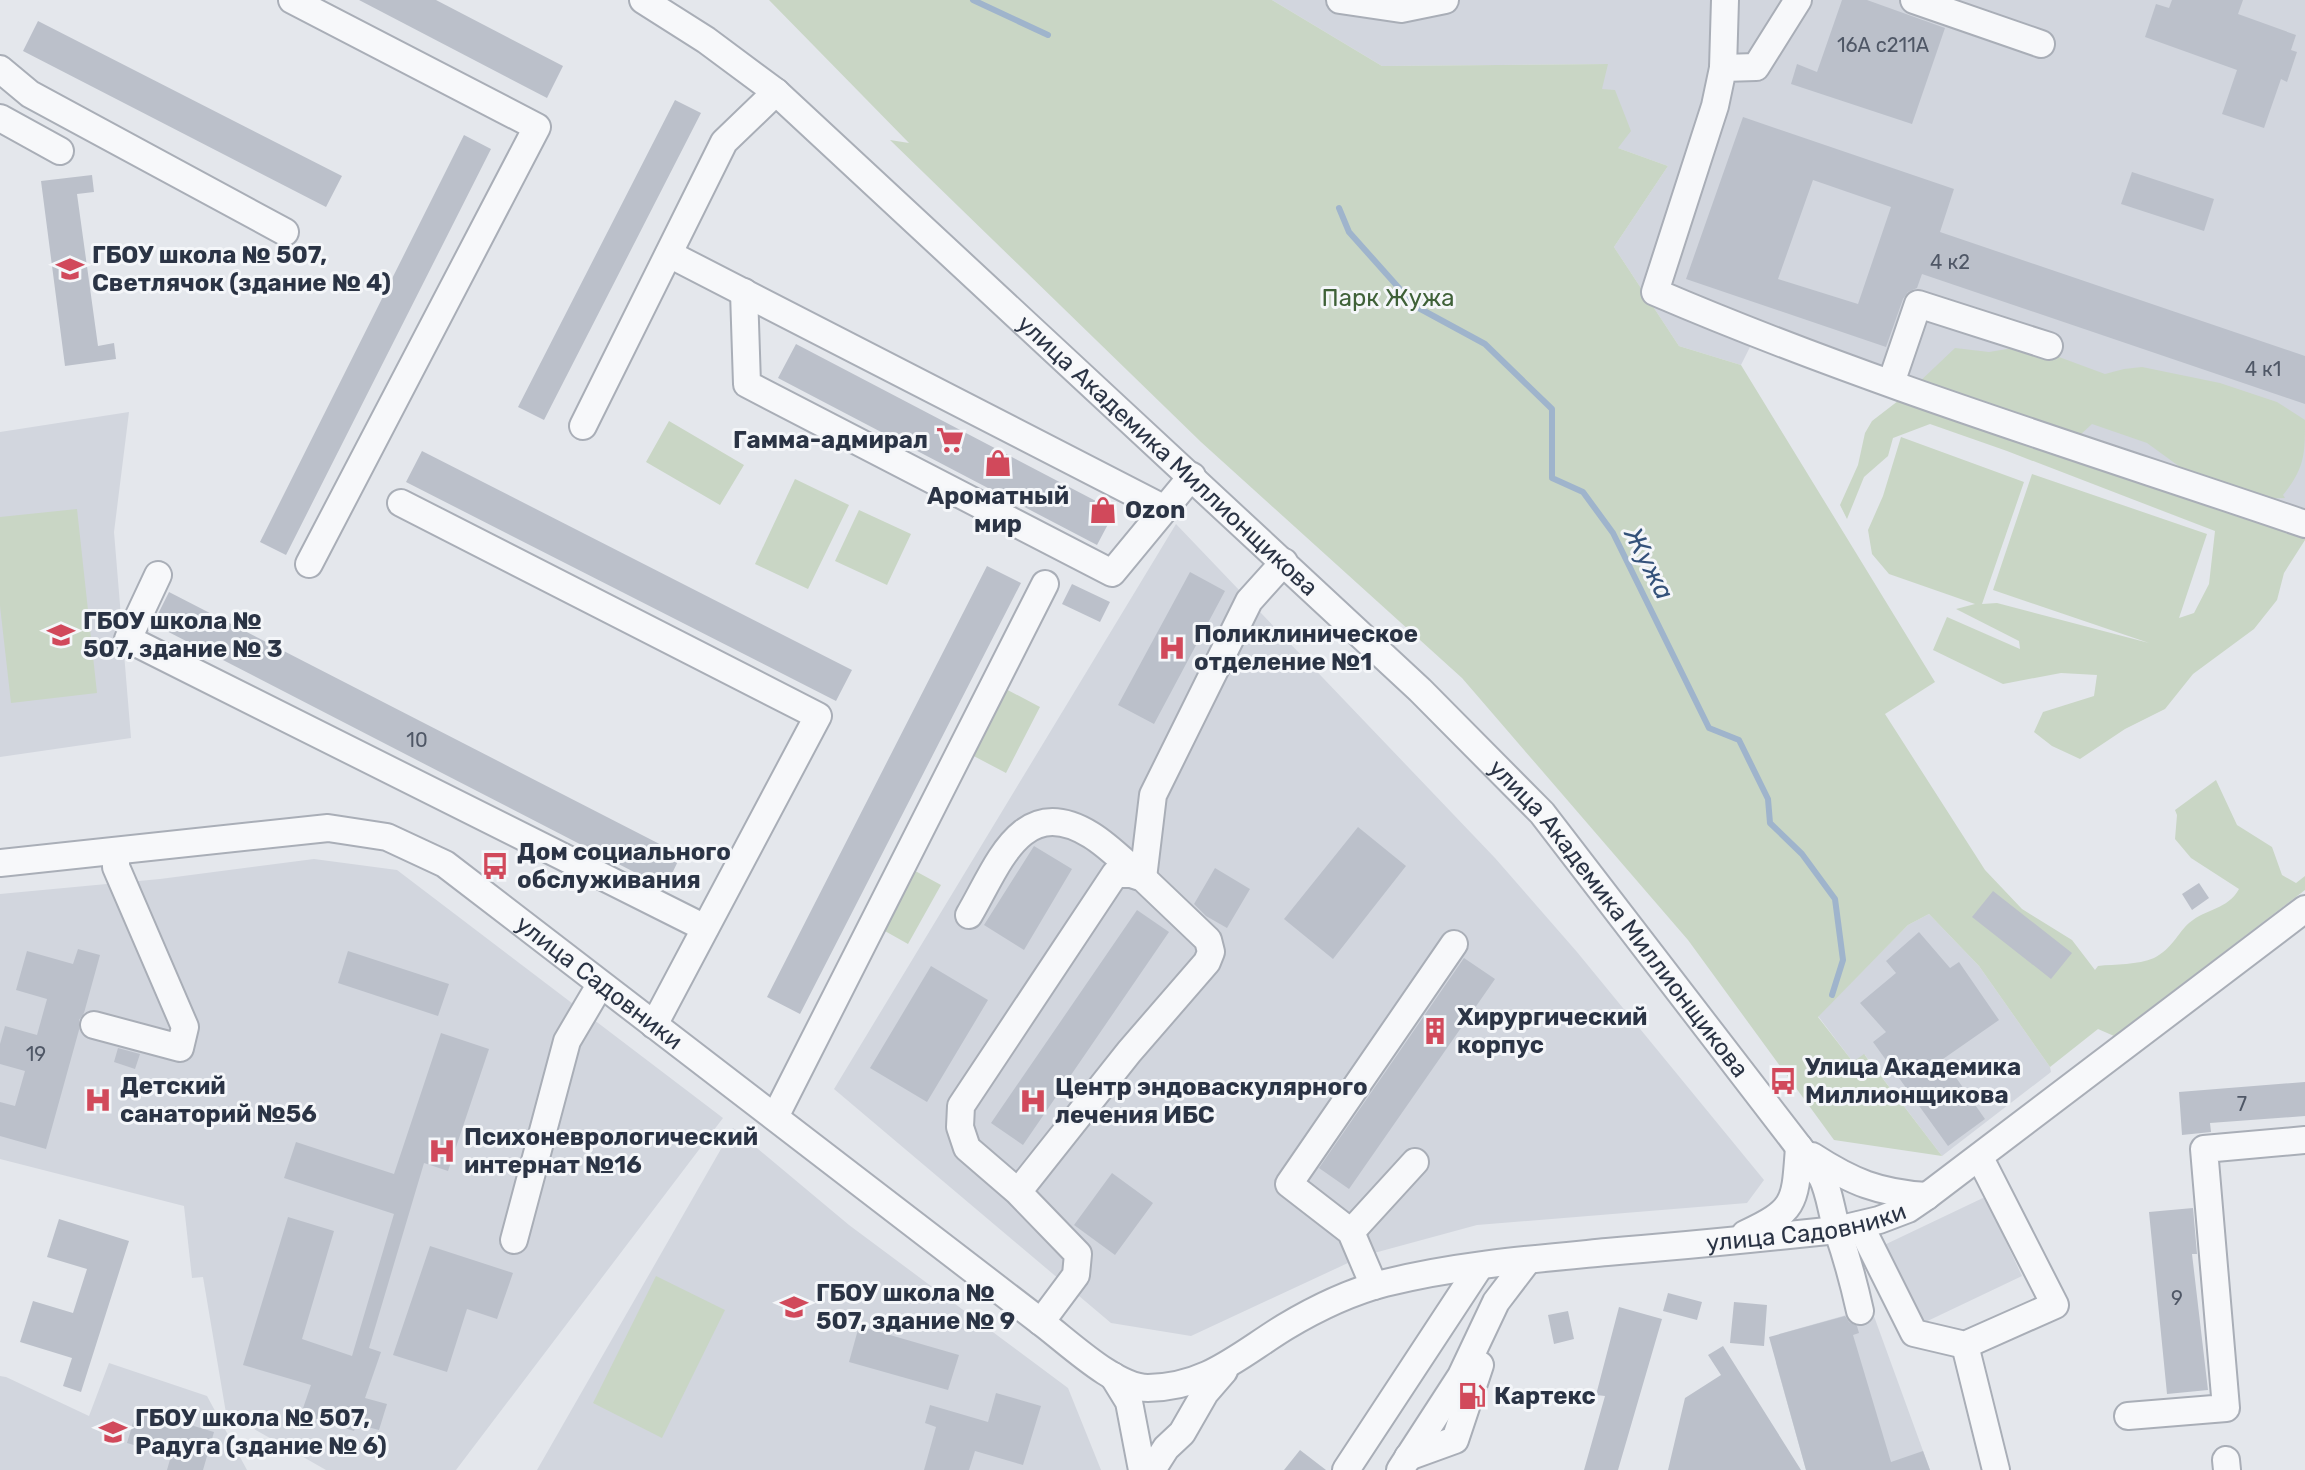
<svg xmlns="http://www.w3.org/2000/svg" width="2305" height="1470" viewBox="0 0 2305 1470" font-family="Rubik,sans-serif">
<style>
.built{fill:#d2d6de}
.green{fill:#c9d6c5}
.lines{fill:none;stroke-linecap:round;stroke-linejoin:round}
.stream{stroke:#9fb4cc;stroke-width:6}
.building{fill:#bbc0ca;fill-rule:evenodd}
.minor-casing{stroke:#a9aeb7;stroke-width:30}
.minor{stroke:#f7f8fa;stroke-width:26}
.labels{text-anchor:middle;stroke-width:6;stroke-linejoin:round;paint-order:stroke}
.number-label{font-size:20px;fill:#4f5766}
.poi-label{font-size:24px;font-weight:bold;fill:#2b3445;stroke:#f4f6f9;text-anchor:start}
.park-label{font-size:24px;fill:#3f6138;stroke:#f4f6f9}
.street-label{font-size:24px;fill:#2b3445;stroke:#f4f6f9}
.water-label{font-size:26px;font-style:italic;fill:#34527a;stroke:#f4f6f9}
</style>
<rect width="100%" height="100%" fill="#e4e7ec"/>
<path class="built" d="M1272,0H2305V514L1761,325L1741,365L1679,346L1614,247L1668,166L1590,138L1607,64L1382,66Z
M129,412L114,532L131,738L0,757V432Z
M1176,524L1495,858L1577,952L1764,1180L1747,1203L1477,1225L1363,1256L1191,1336L1111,1323L834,1089Z
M314,859L397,870L723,1118L456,1470H326L226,1413L203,1277L192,1278L184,1206L0,1159V894L160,879Z
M1929,914L1979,966L2050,1067L2051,1072L1942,1156L1865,1055L1853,1062L1818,1016L1908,925Z
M733,1128L849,1225L1068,1388L1101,1470H537Z
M1985,1197L2022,1276L1917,1326L1880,1247Z
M1871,1308L1930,1470H1806L1776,1363L1779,1334Z
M109,1363L207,1396L247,1470H0V1376L6,1377L89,1416Z"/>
<path class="green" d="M769,0H1272L1382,66L1608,64L1602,89L1615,90L1631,131L1618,148L1668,166L1614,247L1679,346L1741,365L1935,682L1885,714L1985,870L2022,909L2072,940L2095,970L2098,966C2115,964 2138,965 2154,958C2172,949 2177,934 2189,923C2207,908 2227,910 2239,889L2191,858L2175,839L2177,815L2175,810L2216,780L2237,825L2272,847L2282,875L2296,883L2305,876V890L2114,1036L2098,1029L2050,1067L1979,966L1929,914L1908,925L1818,1017L1853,1062L1864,1054L1942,1156L1834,1140L1688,940L1462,678L1201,442L890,140L909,143Z
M2019,347L2059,357L2105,374L2124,369L2142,367L2220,383L2277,402L2305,420C2305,454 2305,468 2283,495L2285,498L2256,499L2180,467L2147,443L2092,424L2079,436L1915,386L1955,348L1989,352Z
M1907,394L2305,529V540L2284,573L2277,600L2254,629L2193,674L2165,709L2125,729L2080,759L2052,746L2034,732L2043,712L2094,696L2097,675L2061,673L2003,684L1933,650L1947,617L2020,649L2019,641L1956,609L1975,604L1889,574L1872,554L1868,530L1883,496L1901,437L2024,482L1982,604L1997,603L2149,643L1993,590L2032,474L2207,534L2179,618L2194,613L2209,584L2215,531L2007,451L1930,424L1893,438L1888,456L1864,477L1847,519L1840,505L1858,465L1865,433L1872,421Z
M669,421L744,465L720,505L646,462Z
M795,479L849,505L808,589L755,564Z
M77,509L97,693L11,703L0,606V517Z
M859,510L911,534L887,585L835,561Z
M1002,687L1040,707L1006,773L968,753Z
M908,867L941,885L908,944L876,926Z
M656,1276L725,1310L662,1438L593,1403Z"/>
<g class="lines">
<path class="stream" d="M973,0L1048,35
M1339,208L1349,232L1415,306L1485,344L1552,409V478L1583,492L1613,533L1709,728L1739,740L1768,799L1770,823L1802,854L1835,899L1843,960L1832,995"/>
</g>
<path class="building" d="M359,0H436L563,66L547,98Z
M1842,0H1867L1945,28L1912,124L1791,84L1797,64L1817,72Z
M2172,0H2243L2238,14L2296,35L2291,50L2297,52L2287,82L2281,79L2264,128L2222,114L2237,70L2145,37L2156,4L2169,8Z
M38,21L342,176L326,207L23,51Z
M675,100L701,113L544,420L518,407Z
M1743,117L1954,189L1940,232L2305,356V404L1922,274L1917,288L1908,292L1903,299L1886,347L1686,279ZM1813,180L1891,207L1858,304L1778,279Z
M464,135L491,149L286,555L260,542Z
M2132,172L2214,199L2204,231L2121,204Z
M92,175L94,192L77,194L98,346L114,343L116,359L65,366L41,181Z
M796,344L1115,511L1097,545L778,378Z
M422,451L852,670L836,701L406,482Z
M987,566L1021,583L800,1014L767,997Z
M1190,572L1225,591L1154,724L1118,705Z
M1072,584L1110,602L1100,622L1062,604Z
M169,592L681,855L665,888L153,624Z
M1358,827L1406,866L1333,959L1284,919Z
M1034,846L1072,869L1024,950L984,925Z
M1215,868L1250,889L1227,928L1206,916L1194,904Z
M2199,883L2209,898L2192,910L2182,894Z
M1993,891L2072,953L2051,979L1972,917Z
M1137,910L1169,932L1023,1145L991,1123Z
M1919,932L1950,968L1959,962L1999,1020L1943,1059L1985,1119L1948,1146L1873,1042L1886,1032L1860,1003L1896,973L1886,961Z
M78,949L100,955L84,1013L79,1020V1030L46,1149L0,1136V1102L15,1106L25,1071L0,1064V1044L5,1026L37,1035L47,999L16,990L27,951L73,964Z
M348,951L449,984L438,1016L338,983Z
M1464,958L1495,979L1349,1189L1319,1168Z
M931,966L988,1000L927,1102L870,1068Z
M441,1033L489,1049L448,1171L424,1163L369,1348L381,1352L365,1398L387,1404L379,1430L356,1424L354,1431L301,1414L311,1385L243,1365L288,1217L334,1231L302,1339L352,1356L394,1214L284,1178L296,1142L394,1174Z
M118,1048L140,1054L135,1069L114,1062Z
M2305,1082V1116L2210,1123L2211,1132L2182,1135L2179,1092Z
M1112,1173L1153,1203L1115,1255L1074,1225Z
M2193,1208L2197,1254H2192L2208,1390L2167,1394L2149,1212Z
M59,1219L129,1241L81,1392L63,1386L72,1358L20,1342L33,1301L73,1313L87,1269L47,1257Z
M430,1246L513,1273L497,1319L467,1309L447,1372L393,1355Z
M1668,1293L1702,1302L1697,1320L1663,1311Z
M1734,1302L1767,1305L1764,1346L1730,1343Z
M1619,1307L1662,1319L1618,1470H1584L1605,1396L1596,1395Z
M1568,1311L1574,1339L1554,1344L1548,1315Z
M1845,1316L1849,1322L1857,1326L1859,1333L1853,1335L1891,1462L1923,1451L1930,1470H1806L1769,1337Z
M859,1326L959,1355L948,1390L849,1362Z
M1723,1346L1801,1470H1668L1685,1398L1721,1375L1708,1355Z
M996,1393L1041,1406L1023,1465L975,1451L969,1470H924L936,1427L925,1423L930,1405L988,1422Z
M137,1409L214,1432L203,1470H167L171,1456L127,1443Z
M1300,1450L1326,1470H1284Z"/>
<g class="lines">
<g class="minor-casing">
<g id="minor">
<path d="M292,0L537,127L309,564"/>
<path id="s1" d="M643,0L706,40L776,92L1420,690L1542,813L1822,1177C1831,1196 1831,1213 1838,1232C1847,1258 1854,1284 1860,1311"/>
<path d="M1340,0L1401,9L1445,0"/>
<path d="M1798,0L1756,67L1723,68L1715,106L1655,292C1867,383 2088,450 2305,524"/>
<path d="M1914,0L2041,44"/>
<path d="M1723,68L1725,0"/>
<path d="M0,69L30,94L285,232"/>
<path d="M0,118L60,151"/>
<path d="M669,254L1165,509"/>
<path d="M744,292L747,384L1112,573L1192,476"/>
<path d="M1891,383L1918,304L2049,346"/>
<path d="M583,426L724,142L776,92"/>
<path d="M401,503L818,716L654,1025"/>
<path d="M158,575L128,639L705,928"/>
<path id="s2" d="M0,863L328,828L387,837L445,864L1041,1322C1068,1342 1115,1388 1148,1388C1207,1387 1238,1356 1285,1327C1315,1309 1350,1292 1385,1283C1457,1265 1533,1259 1607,1252C1684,1246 1761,1238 1837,1230L1879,1220L1908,1209L1927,1196L2305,909"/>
<path d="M1143,878L1153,795L1249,601L1284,562"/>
<path d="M969,915C998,866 1021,792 1091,835C1109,846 1126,864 1143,878"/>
<path d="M94,1025L180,1048L185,1027L116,867V851"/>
<path d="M775,1117L1045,584"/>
<path d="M1812,1156C1852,1182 1879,1193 1927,1196"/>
<path d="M1018,1192L1129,1052L1207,962L1211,952L1208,940L1143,878L1131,874H1115L961,1106L960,1127L967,1148L1018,1192L1078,1254L1076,1275L1041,1322"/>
<path d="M1860,1225L1914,1333L1965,1345L2055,1305L1980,1158"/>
<path d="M1351,1232L1415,1162"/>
<path d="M1745,1234C1797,1210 1795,1202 1799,1147"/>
<path d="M514,1240L567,1041L600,985"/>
<path d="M1374,1286L1351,1232L1289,1184L1454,944"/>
<path d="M1965,1345L1996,1470"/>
<path d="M1113,1376L1129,1402L1142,1470"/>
<path d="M2128,1416L2226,1408L2204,1149L2305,1140"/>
<path d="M1408,1457L1455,1440L1480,1365"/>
<path d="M2226,1460L2227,1470"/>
<path d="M1152,1470L1166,1448L1182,1433L1205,1393L1224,1371"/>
<path d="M1346,1470L1480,1266"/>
<path d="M1400,1470L1461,1376L1496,1302L1528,1260"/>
</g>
</g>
<use href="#minor" class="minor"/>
</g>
<defs>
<g id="school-bare" transform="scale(2.16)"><path d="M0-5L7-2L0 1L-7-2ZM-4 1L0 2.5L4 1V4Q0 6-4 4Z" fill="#d1495b" stroke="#f4f6f9" stroke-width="2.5" paint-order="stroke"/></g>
<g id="supermarket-bare" transform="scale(2.16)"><path d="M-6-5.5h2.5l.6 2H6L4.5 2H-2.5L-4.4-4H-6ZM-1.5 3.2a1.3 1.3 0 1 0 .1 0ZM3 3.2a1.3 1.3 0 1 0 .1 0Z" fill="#d1495b" stroke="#f4f6f9" stroke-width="2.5" paint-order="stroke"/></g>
<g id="shop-bare" transform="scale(2.16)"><path d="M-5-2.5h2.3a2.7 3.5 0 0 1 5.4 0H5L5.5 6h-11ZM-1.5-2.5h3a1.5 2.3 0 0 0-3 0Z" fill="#d1495b" stroke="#f4f6f9" stroke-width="2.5" paint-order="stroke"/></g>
<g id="hospital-bare" transform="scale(2.16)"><path d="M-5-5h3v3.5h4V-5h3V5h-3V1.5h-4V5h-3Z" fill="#d1495b" stroke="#f4f6f9" stroke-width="2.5" paint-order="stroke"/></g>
<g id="bus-bare" transform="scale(2.16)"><path d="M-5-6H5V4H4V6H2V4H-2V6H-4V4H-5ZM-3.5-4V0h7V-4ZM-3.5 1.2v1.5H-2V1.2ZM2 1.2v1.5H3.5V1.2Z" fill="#d1495b" stroke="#f4f6f9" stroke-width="2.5" paint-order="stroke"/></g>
<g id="building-bare" transform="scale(2.16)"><path d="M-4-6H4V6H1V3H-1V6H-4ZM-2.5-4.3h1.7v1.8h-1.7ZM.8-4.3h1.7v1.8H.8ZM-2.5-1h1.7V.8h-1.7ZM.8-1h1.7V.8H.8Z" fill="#d1495b" stroke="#f4f6f9" stroke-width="2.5" paint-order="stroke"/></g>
<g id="fuel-bare" transform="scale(2.16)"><path d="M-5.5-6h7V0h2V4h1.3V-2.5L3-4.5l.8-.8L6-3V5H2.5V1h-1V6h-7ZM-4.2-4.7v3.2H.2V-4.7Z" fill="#d1495b" stroke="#f4f6f9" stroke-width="2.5" paint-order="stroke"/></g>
</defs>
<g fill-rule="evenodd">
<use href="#school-bare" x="70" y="269"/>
<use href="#supermarket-bare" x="950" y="440"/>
<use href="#shop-bare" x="998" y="463"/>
<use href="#shop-bare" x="1103" y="510"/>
<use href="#school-bare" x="61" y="635"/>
<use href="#hospital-bare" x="1172" y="648"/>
<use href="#bus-bare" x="495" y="866"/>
<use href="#building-bare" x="1435" y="1031"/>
<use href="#bus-bare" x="1783" y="1081"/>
<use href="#hospital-bare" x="98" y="1100"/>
<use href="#hospital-bare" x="1033" y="1101"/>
<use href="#hospital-bare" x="442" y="1151"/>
<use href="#school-bare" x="794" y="1307"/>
<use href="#fuel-bare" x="1472" y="1396"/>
<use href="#school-bare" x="113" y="1432"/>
</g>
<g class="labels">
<g class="number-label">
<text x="1883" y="52">16А с211А</text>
<text x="1950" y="269">4 к2</text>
<text x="2263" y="376">4 к1</text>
<text x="417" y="747">10</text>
<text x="36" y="1061">19</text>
<text x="2242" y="1111">7</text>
<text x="2177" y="1305">9</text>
</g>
<g class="poi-label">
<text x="92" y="263">ГБОУ школа № 507,<tspan x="92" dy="28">Светлячок (здание № 4)</tspan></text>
<text x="928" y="448" text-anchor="end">Гамма-адмирал</text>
<text x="998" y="504" text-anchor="middle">Ароматный<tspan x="998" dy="28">мир</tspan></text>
<text x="1125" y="518">Ozon</text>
<text x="83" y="629">ГБОУ школа №<tspan x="83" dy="28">507, здание № 3</tspan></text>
<text x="1194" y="642">Поликлиническое<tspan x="1194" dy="28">отделение №1</tspan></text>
<text x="517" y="860">Дом социального<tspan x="517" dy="28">обслуживания</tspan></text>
<text x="1457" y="1025">Хирургический<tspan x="1457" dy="28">корпус</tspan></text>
<text x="1805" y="1075">Улица Академика<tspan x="1805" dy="28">Миллионщикова</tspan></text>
<text x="120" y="1094">Детский<tspan x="120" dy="28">санаторий №56</tspan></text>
<text x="1055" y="1095">Центр эндоваскулярного<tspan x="1055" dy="28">лечения ИБС</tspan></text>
<text x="464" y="1145">Психоневрологический<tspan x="464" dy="28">интернат №16</tspan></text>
<text x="816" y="1301">ГБОУ школа №<tspan x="816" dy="28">507, здание № 9</tspan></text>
<text x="1494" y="1404">Картекс</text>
<text x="135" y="1426">ГБОУ школа № 507,<tspan x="135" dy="28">Радуга (здание № 6)</tspan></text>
</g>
<g class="park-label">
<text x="1388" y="306">Парк Жужа</text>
</g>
<g class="street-label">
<text dy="8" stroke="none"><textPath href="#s1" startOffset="696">улица Академика Миллионщикова</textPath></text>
<text dy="8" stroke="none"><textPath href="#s1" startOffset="1344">улица Академика Миллионщикова</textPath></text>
<text dy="8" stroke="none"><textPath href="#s2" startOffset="648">улица Садовники</textPath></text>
<text dy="8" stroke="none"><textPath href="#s2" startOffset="2020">улица Садовники</textPath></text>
</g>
<g class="water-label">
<text transform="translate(1649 563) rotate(63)" y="9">Жужа</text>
</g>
</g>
</svg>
